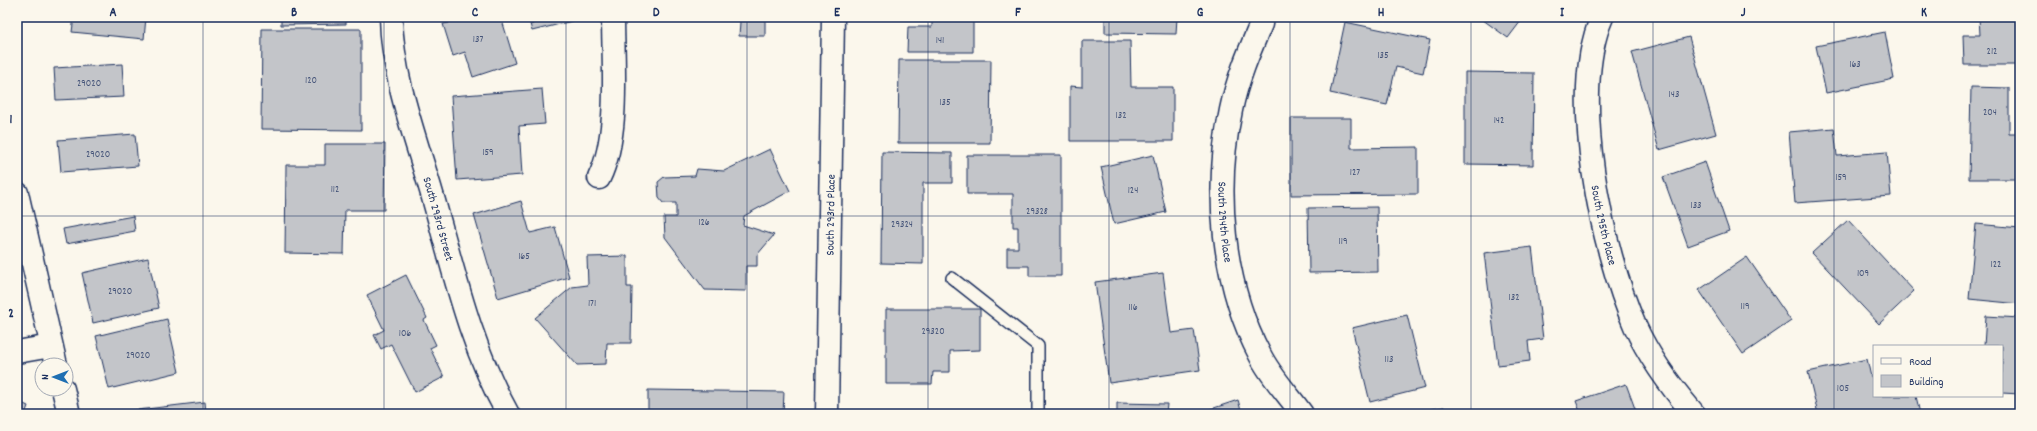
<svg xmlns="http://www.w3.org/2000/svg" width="2037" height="431" viewBox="0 0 2037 431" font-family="Dekko,sans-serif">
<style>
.building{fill:#c3c5c9;stroke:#1b2f5e}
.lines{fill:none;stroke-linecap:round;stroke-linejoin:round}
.lane-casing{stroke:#1b2f5e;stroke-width:14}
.street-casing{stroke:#1b2f5e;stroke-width:25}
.lane{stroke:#fbf7ec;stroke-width:11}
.street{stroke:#fbf7ec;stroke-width:22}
.grid{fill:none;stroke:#1b2f5e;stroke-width:1;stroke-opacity:0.55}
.labels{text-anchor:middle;stroke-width:3;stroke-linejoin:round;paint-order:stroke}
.number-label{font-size:10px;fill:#455479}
.street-label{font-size:12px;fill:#1b2f5e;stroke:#fbf7ec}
.neatline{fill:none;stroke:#1b2f5e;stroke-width:1.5}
.grid-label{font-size:13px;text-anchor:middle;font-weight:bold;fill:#1b2f5e}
</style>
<rect width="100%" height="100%" fill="#fbf7ec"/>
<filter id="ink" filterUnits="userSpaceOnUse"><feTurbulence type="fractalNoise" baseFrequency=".025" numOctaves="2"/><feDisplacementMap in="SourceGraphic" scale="8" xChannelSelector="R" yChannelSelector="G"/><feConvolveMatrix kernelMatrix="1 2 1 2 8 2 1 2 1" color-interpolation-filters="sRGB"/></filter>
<g filter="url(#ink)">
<path class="building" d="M74,17H146L144,39L72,32Z
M281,17H346V24L281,25Z
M447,17H501L515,63L473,77L465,52L453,56L443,24L449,23Z
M531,17H583L584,18L532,31L530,24H533Z
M707,17H732L707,19Z
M735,17H765V36H739L740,22Z
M932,17H973V52H907L908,27H932Z
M1105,17H1177L1176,34L1105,33Z
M1479,17H1524L1508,38Z
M1979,17H2020V65H1964L1963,35H1980Z
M1345,22L1430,40L1423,73L1396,67L1387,105L1330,93Z
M262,29H361V130L261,129Z
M1885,32L1894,79L1826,93L1816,46Z
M1689,37L1716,134L1659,150L1632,52Z
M1082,41H1130L1131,87H1173V141H1070V86L1082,87Z
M899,60H991L990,143H898Z
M122,64L124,97L56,100L54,68Z
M1465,72L1534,73L1533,165L1465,164Z
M1971,87L2009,88V134H2020V179H1969Z
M542,89L545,124L519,126L522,175L457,180L451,96Z
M1291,118H1351V148L1418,147V194L1291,195Z
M1834,128L1837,156L1887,152L1891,196L1795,203L1789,132Z
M135,134L138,166L61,172L58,140Z
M325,144H385L384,210H345L344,254L285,253L286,165H325Z
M770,149L790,191L744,216L743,225L774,235L757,255V266H746V291L705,290L665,237L664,217H676V203H663L659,198L658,182L664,177L695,176L697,169L724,171Z
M882,152L952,153V183H923V264L881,263Z
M967,155H1061V276H1029V266H1007V248H1018V227H1013V194H967Z
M1153,155L1166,212L1114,224L1101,167Z
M1705,162L1729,231L1688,246L1663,177Z
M521,201L530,233L555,227L569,277L498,298L474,215Z
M1377,207L1378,272L1309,273L1308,208Z
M133,216L135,231L66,244L63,229Z
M1848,220L1914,291L1879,324L1812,253Z
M1976,224L2020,228V304L1969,299Z
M1532,247L1543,339L1528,341L1530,361L1498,365L1484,253Z
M627,256V287H632L631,343H607L606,364L577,365L535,318L572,287L588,285L587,257Z
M1747,257L1791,321L1743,354L1699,290Z
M148,258L159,308L93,323L82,273Z
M1163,273L1171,333L1194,330L1200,370L1109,383L1095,282Z
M406,275L427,318L424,320L436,345L430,348L444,377L415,392L391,344L381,349L374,335L384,330L367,295Z
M886,309H980V350L950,351V372H933L932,384H886Z
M1407,315L1425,388L1370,402L1352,328Z
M1986,316L2020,318V394L2002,393V346H1984Z
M167,319L179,372L109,389L96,336Z
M1867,359L1871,377L1874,376V396H1916L1920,414H1818L1808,372Z
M1626,384L1637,414H1581L1576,401Z
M648,390L784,392L783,414H648Z
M1238,400L1242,414H1196Z
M17,401L28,406L25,414H17Z
M205,402L206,414H130L129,411Z
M1117,403L1167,404L1166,414H1117Z
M1444,407L1445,414H1404Z"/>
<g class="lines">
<g class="lane-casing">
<path id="lane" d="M952,278L1038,346V414"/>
</g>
<g class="street-casing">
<g id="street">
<path id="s1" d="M391,17C392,77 415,136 432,194C453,268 470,346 508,414"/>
<path id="s2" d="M1262,17L1261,24C1249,52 1237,80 1231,110C1214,189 1222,283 1260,355C1271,377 1288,394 1302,414"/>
<path id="s3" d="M1602,17C1568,94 1602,251 1635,326C1650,359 1671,387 1694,414"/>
<path d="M599,178C620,135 613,65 613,17"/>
<path d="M17,193L56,365"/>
<path d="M17,352L51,346"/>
<path d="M63,389L69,414"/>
<path id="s4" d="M827,414L833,17"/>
</g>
</g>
<use href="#lane" class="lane"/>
<use href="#street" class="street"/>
</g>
</g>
<path class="grid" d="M203,17V414M384,17V414M566,17V414M747,17V414M928,17V414M1109,17V414M1290,17V414M1471,17V414M1653,17V414M1834,17V414M17,216H2020"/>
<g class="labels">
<g class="number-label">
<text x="478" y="42">137</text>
<text x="940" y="43">141</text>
<text x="1992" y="54">212</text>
<text x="1383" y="58">135</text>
<text x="1855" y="67">163</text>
<text x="311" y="83">120</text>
<text x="89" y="86">29020</text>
<text x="1674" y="97">143</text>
<text x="945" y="105">135</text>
<text x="1990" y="115">204</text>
<text x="1121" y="118">132</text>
<text x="1499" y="123">142</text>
<text x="488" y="155">159</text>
<text x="98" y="157">29020</text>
<text x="1355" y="175">127</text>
<text x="1841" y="180">159</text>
<text x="335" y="192">112</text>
<text x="1133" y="193">124</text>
<text x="1696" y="208">133</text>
<text x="1037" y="214">29328</text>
<text x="704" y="225">126</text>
<text x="902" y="227">29324</text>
<text x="1343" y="244">119</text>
<text x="524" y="259">165</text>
<text x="1996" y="267">122</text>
<text x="1863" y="276">109</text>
<text x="120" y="294">29020</text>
<text x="1514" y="300">132</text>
<text x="592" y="306">171</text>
<text x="1745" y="309">119</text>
<text x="1133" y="310">116</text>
<text x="933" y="334">29320</text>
<text x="405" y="336">106</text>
<text x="138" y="358">29020</text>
<text x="1389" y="362">113</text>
<text x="1843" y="391">105</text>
</g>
<g class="street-label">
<text dy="4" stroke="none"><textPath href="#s4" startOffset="199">South 293rd Place</textPath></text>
<text dy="4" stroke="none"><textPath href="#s1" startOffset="208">South 293rd Street</textPath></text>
<text dy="4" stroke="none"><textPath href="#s2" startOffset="211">South 294th Place</textPath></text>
<text dy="4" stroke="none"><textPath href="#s3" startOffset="211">South 295th Place</textPath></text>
</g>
</g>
<rect width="2037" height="431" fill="none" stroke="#fbf7ec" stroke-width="44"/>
<rect x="1873" y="345" width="130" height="52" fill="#fbf7ec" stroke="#a1a7b3"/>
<rect x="1881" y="358" width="20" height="6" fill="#fbf7ec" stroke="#a1a7b3"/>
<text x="1909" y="365" font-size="12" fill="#1b2f5e">Road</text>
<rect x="1881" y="375" width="20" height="12" fill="#c3c5c9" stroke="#a1a7b3"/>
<text x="1909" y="385" font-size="12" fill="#1b2f5e">Building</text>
<g transform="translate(54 377) rotate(270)"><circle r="19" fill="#fbf7ec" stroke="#a1a7b3"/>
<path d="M0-3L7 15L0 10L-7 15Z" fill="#1f6fb2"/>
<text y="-6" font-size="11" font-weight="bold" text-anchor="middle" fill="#1b2f5e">N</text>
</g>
<rect x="22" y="22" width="1993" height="387" class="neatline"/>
<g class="grid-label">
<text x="113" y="16">A</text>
<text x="294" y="16">B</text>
<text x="475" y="16">C</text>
<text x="656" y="16">D</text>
<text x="837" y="16">E</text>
<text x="1018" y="16">F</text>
<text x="1200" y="16">G</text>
<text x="1381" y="16">H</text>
<text x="1562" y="16">I</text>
<text x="1743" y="16">J</text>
<text x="1924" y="16">K</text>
<text x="11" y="123">1</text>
<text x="11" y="317">2</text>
</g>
</svg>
